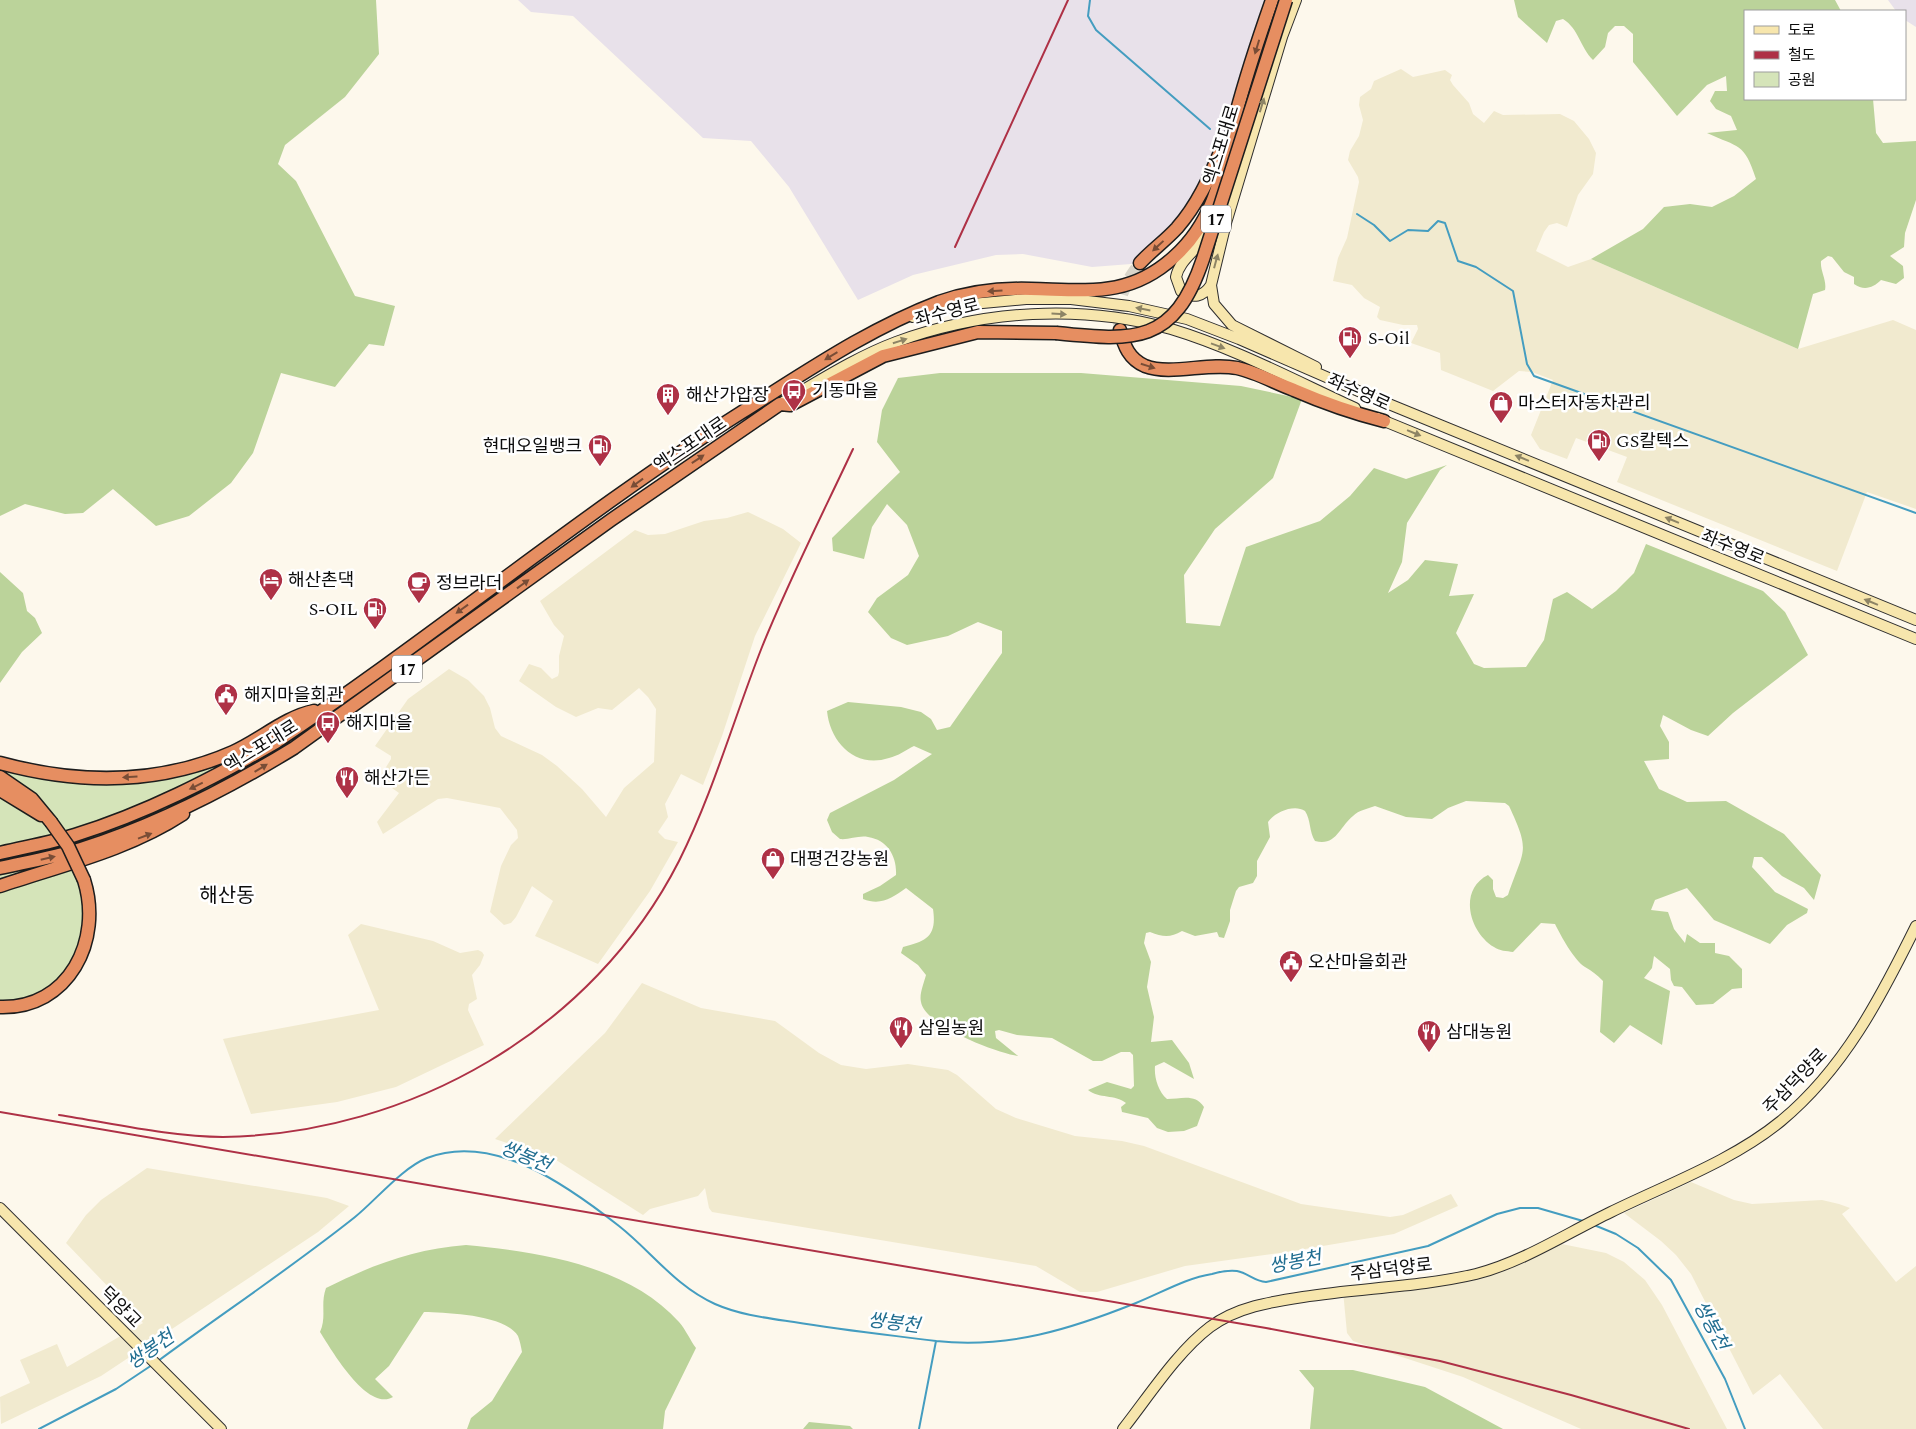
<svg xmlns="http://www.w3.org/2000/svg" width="1916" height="1429" viewBox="0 0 1916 1429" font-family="Spectral,'Noto Sans KR',serif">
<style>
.industrial{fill:#e8e1ea}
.farmland{fill:#f1eacf}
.green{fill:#d5e4b9}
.forest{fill:#bbd39a}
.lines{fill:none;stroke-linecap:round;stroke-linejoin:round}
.stream{stroke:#449dc0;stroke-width:2}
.highway-tunnel{stroke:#d9d5ca;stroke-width:12;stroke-dasharray:12 6;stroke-linecap:butt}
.secondary-casing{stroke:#2e2e2e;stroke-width:12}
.highway-casing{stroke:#1d1d1d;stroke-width:15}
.secondary{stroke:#f7e6ad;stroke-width:10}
.highway{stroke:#e68e61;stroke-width:12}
.rail{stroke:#ae3146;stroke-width:2}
.highway-bridge-casing{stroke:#1d1d1d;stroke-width:15;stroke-linecap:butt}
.highway-bridge{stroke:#e68e61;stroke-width:12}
.oneway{fill:#794d36}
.oneway2{fill:#8d8465}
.labels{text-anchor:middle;stroke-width:5;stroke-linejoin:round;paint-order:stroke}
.shield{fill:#fff;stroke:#555;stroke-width:1}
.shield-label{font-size:16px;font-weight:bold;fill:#0c0c0c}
.street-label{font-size:18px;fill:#0c0c0c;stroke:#fff}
.poi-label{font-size:18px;fill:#0c0c0c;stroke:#fff;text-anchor:start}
.water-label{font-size:19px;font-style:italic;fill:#216e91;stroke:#fff}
.quarter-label{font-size:20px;fill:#0c0c0c;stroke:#fff}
</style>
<rect width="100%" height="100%" fill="#fdf8ec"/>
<path class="industrial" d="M518,0H1268L1220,154L1204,191L1143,260L1131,264L1092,267L1023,254L996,255L913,275L858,300L789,187L751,141L703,138L573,16L531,12Z
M1888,0H1916V27L1905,20V11H1896Z"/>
<path class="farmland" d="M1401,69L1413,77L1445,70L1452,75L1450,80L1453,85L1469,103L1473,114L1484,123L1494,111L1503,115L1560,114L1574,121L1589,139L1596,153L1593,174L1578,195L1567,227L1557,223L1549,225L1544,232L1536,251L1568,267L1591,259L1798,349L1893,320L1916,330V509L1867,492L1837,571L1617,482L1627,457L1576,438L1567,459L1540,449L1531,435L1553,380L1532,372L1519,371L1493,391L1441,370L1440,353L1411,343L1418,329L1417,325H1403L1380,320L1377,317L1380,307L1364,298L1352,285L1333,281L1338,258L1347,238L1359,182L1358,177L1348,160L1350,151L1359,136L1363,120L1359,105L1360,97L1371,89L1374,81Z
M748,512L783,529L801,543L755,636L722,736L703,785L681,774L665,804L668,817L658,832L665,839L678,842L650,891L598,964L535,936L553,901L532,886L516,917L511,923L504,925L490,912L501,866L511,845L518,838L517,830L500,808L447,798L438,799L383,834L377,822L399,793L392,788L394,786L380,777L391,759V756L375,746L408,699L449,669L468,680L484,696L490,708L495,728L501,736L542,755L557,766L582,789L606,817L624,788L654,762L656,709L648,697L639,688L612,710L598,708L576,717L556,707L519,681L529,664L541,668L552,679L558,676L559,672V656L564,636L554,625L540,601L635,530L648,535L665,534L704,521L727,518Z
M361,924L433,941L460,953L478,950L482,952L484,955L480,965L472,975L477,999L469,1004L468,1010L484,1045L396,1087L337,1102L251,1114L223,1039L379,1010L348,935Z
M642,983L701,1008L775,1021L819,1053L841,1065L866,1069L908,1064L948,1070L957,1075L996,1109L1016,1118L1075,1136L1122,1141L1144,1146L1301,1204L1390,1217L1403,1215L1451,1194L1458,1206L1394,1234L1287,1252L1185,1266L1097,1292H1080L1036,1266L712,1212L709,1208L705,1188L698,1196L650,1209L643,1215L553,1158L495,1139L605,1033Z
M147,1168L327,1198L349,1206L318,1232L101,1376L1,1424L0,1397L30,1383L20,1360L57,1344L67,1367L143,1323L66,1243L86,1215L101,1200Z
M1691,1182L1734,1200L1752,1204L1822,1200L1839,1204L1850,1208L1842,1214L1896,1282L1916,1266V1429H1823L1780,1374L1753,1395L1691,1274L1676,1255L1661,1241L1624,1213Z
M1552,1242L1606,1253L1624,1262L1645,1280L1662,1305L1727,1429H1581L1463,1377L1353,1341L1347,1333L1343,1291L1459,1277Z"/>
<path class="green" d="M217,759L231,785L76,861L90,924L59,986L0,1007V763L98,779Z"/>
<path class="forest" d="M0,0H376L379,54L345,97L285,145L278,164L296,181L355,296L395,306L384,346L369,344L335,387L281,373L253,453L231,483L189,516L156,526L113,489L83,513L65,514L25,504L0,516Z
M1514,0H1835L1841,11H1745V99H1873L1876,133L1883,143L1916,141V200L1905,233L1904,247L1890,256L1903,266L1904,278L1896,284L1881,280C1873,288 1864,291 1854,284V277L1844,272L1832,257L1828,256L1821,261C1820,271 1827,280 1825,290L1813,294L1798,349L1591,259L1643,229L1664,207L1690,204L1712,207L1734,196L1756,179C1744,142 1739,148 1707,133L1737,130L1731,116L1716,109L1710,101L1715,91H1727L1726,76L1707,85L1677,116L1633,62V34L1624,26H1615L1608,33L1605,47L1593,60C1580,47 1579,29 1563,19L1556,21L1547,43L1518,17Z
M940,373H1081L1241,386L1302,399L1273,478L1215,529L1184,575L1186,623L1220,626L1246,547L1320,521L1350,496L1374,468L1406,479L1447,465L1440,470L1407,523L1402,562L1388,593L1408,580L1425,560L1458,564L1449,596L1474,594L1456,633L1474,664L1484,668L1526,667L1544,640L1553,599L1567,592L1592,609L1616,591L1634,573L1646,544L1763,591L1785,612L1808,655L1733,713L1708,736L1691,730L1663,715L1660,726L1669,742V759L1644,761L1659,789L1687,802L1726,801L1784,834L1821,875L1814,900L1804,888L1782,876L1762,857H1754L1752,867L1775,892L1808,909L1807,913L1787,925L1770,944L1714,920L1687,888L1655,900L1651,910L1668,912L1674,929L1685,943L1687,934L1700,943H1715V953L1729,956L1742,969V988L1732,989L1713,1004L1696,1005L1682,987L1674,986L1671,980L1670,969L1654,956L1652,968L1644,978L1670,991L1662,1045L1630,1025L1614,1043L1600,1032L1603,981C1597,975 1592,971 1585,967C1574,960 1561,936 1555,924L1541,923L1513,952C1507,951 1499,951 1494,947C1469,932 1458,890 1488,875L1493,880V889L1496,897L1503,898L1508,895C1524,848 1531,853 1509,806L1505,803L1466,801L1448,808L1432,819L1406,817L1375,806C1367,809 1359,810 1353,816C1340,826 1336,847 1315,841C1309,832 1311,820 1305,811C1294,804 1275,812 1268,822L1270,837L1257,861V876L1253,883L1239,887L1236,891L1230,910V921L1224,938L1219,937L1217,932L1195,936L1182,931C1170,938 1163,937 1150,932L1146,933L1144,943L1151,962L1147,987L1154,1017L1151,1042L1172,1040L1189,1063L1194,1079L1164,1062L1155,1066C1154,1077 1158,1091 1167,1099C1181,1099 1195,1093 1204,1107L1197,1126L1184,1131L1168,1132L1157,1128L1148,1118L1122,1112L1121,1107L1126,1103C1115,1094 1099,1099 1088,1090L1107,1082L1131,1089L1134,1086L1133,1055L1130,1052H1121L1102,1061H1093L1052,1038L1017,1035L999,1030L995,1031L996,1038L1018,1056C997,1053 925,1026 921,1002C919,994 924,983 926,975L918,965L901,953L903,947C927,941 937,936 933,909L906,888C892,898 881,906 863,899V894L880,886L896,875C897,857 888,840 868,837C859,835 849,840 840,839L832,832L827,820L830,813L894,780L932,754L914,746C906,750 898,756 889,758C855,769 830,742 827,711L848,702L901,707L921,712L931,719L937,730L950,727L1002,653V631L978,622L948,636L907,645L891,638L868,612L877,598L908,575L919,556L907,525L887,504L872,527L864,559L833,551L832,538L900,472L877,442L882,410L898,378Z
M0,572L23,593L27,611L35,618L42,633L22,652L0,683Z
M466,1245C538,1252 628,1265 679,1322C686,1330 690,1340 696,1348L665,1411L663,1429H467L471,1418L492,1401L522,1352C521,1347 520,1341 518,1336C504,1314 447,1313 424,1312L389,1366L375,1379L393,1397C367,1412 331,1349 320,1332C327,1316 320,1305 326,1288C372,1265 414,1249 466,1245Z
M1299,1370H1353L1425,1387L1503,1429H1310L1314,1388Z
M809,1422L850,1426L853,1429H803Z"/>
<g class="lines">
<path class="stream" d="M1090,0L1088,16L1096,30L1210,129
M1357,214L1374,225L1390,241L1408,230L1428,231L1438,221L1445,223L1458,261L1476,267L1513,291L1527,364L1534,376L1916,513
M1594,1225L1616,1234L1638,1248L1671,1280L1725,1379L1745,1429
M158,1361C223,1313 291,1268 355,1217C376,1200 402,1168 427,1158C494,1132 568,1186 619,1226C652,1252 675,1286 715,1304C740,1315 767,1318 794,1322C841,1330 889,1335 936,1341C1008,1349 1071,1329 1136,1303C1161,1293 1186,1278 1212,1274C1219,1272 1230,1270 1237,1271C1248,1273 1254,1281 1266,1282L1428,1246L1497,1214L1520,1208H1538L1583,1221
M39,1429L116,1389L152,1365
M919,1429L936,1341"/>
<path class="highway-tunnel" d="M1120,330C1115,303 1124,284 1140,263"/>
<g class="secondary-casing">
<path id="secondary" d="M1296,0L1282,37L1226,223L1211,285L1214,304L1232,325L1316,367
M1208,228C1203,248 1180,257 1176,277L1181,291C1193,299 1203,297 1211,285
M913,317L961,305L1026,299H1071L1129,306L1187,319L1239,339L1379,400L1916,620
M783,402C819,381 856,357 896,342C983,310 1081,304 1171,329C1234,348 1294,380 1355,408
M1377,418L1916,639
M0,1208L221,1429
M1123,1429C1149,1396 1177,1352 1210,1327C1237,1307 1270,1302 1303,1297C1359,1288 1421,1287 1476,1274C1523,1262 1567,1233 1611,1212C1668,1184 1732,1161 1781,1121C1844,1069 1881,997 1916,926"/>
</g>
<g class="highway-casing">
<path id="highway" d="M1140,263C1151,251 1165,241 1177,228C1198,204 1209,178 1221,150
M1120,330C1124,346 1129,359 1145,366C1171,376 1208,362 1237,368C1256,372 1275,383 1294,390C1324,403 1353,413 1384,421
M0,763C77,784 158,785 233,752C260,740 285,717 314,711
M0,777L32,799L51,822
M0,790L41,815
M0,853C25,847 50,843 75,835C146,813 212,779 276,742C435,636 581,514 742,412C806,372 868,329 939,302C968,292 1000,288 1031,289C1087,290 1129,298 1174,257C1217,219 1223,167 1236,114C1246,76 1259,37 1272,0
M0,868C27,862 55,857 81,849C157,825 227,789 294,748L611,520L780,404L790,405L883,356L978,332L1056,333
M0,886C62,865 128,850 183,814
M0,1007C69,1009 103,940 84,880"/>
</g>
<use href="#secondary" class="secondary"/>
<use href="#highway" class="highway"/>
<path class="rail" d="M955,247L1068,0
M0,1112L1266,1328L1440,1361L1571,1395L1689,1429
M59,1115C111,1123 171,1137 223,1137C410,1134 593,1030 679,861C713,793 734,718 762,647C789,580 822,515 853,449"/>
<g class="highway-bridge-casing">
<path id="highway-bridge" d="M1056,333C1135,341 1174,345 1203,259L1286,0
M51,822L68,846L84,880"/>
</g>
<use href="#highway-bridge" class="highway-bridge"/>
</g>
<defs><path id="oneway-solid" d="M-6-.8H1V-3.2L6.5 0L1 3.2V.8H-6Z" transform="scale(1.25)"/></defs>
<g class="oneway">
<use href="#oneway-solid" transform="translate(1257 47) rotate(107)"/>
<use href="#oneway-solid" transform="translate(1158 246) rotate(137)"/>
<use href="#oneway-solid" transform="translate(995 291) rotate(176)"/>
<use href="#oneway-solid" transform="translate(831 356) rotate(149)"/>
<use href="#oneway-solid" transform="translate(1148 366) rotate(17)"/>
<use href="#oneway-solid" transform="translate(698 459) rotate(-34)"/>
<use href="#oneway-solid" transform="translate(637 483) rotate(144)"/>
<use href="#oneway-solid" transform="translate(523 584) rotate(-36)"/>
<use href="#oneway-solid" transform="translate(462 609) rotate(144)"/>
<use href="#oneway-solid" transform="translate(261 768) rotate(-31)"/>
<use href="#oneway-solid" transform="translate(130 777) rotate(177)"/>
<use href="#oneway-solid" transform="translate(196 786) rotate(154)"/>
<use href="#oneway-solid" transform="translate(145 836) rotate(-21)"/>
<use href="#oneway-solid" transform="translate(48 858) rotate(-13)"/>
</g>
<g class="oneway2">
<use href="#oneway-solid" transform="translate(1262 105) rotate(-73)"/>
<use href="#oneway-solid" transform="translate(1216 261) rotate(-75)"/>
<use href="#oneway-solid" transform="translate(1143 309) rotate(-169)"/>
<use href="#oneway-solid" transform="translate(1059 314) rotate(3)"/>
<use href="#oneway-solid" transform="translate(900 341) rotate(-18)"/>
<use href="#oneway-solid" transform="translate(1218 346) rotate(20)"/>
<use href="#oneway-solid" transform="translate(1414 433) rotate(22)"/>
<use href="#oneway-solid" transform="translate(1522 458) rotate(-158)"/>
<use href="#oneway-solid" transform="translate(1672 520) rotate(-158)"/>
<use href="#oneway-solid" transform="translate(1871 602) rotate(-158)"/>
</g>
<defs>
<g id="fuel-pin" transform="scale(1.25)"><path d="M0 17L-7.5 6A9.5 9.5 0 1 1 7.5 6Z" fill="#ae3146" stroke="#fff"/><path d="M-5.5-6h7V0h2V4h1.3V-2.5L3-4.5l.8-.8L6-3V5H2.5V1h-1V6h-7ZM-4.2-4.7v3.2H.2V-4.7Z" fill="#fff"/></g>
<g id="bus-pin" transform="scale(1.25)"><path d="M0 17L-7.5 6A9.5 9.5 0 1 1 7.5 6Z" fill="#ae3146" stroke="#fff"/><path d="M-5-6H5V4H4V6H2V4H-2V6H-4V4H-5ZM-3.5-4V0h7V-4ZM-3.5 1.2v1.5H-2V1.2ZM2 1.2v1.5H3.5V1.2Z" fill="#fff"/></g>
<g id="building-pin" transform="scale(1.25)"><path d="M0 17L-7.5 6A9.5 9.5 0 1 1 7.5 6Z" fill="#ae3146" stroke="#fff"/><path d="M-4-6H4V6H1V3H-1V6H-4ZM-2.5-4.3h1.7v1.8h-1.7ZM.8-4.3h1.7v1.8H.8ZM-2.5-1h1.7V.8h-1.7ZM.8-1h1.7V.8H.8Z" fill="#fff"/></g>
<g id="shop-pin" transform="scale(1.25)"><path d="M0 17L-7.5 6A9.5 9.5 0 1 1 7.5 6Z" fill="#ae3146" stroke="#fff"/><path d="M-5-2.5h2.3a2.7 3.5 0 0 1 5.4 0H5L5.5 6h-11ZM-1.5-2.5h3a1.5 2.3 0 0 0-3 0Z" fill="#fff"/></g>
<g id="hotel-pin" transform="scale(1.25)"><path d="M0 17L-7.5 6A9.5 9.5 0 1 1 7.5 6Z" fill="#ae3146" stroke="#fff"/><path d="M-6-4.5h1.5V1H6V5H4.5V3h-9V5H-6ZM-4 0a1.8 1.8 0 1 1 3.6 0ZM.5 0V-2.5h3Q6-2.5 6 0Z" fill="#fff"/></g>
<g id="cafe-pin" transform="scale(1.25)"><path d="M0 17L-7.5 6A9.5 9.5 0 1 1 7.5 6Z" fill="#ae3146" stroke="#fff"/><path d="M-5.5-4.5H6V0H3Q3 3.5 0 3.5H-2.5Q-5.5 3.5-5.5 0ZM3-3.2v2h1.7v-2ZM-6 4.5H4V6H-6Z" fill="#fff"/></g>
<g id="civic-pin" transform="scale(1.25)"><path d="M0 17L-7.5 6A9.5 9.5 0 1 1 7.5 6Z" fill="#ae3146" stroke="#fff"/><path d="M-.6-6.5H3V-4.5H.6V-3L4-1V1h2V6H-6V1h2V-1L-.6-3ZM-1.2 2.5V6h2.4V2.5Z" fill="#fff"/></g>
<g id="restaurant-pin" transform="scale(1.25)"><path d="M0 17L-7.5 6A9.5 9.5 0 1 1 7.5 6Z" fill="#ae3146" stroke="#fff"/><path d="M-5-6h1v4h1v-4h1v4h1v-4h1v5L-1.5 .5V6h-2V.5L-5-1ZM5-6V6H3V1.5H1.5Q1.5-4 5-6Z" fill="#fff"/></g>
</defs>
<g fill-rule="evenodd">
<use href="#fuel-pin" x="1350" y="338"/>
<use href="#bus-pin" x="794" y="391"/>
<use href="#building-pin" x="668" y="395"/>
<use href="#shop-pin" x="1501" y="403"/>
<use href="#fuel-pin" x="1599" y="441"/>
<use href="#fuel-pin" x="600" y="446"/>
<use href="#hotel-pin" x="271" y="580"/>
<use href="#cafe-pin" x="419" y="583"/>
<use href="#fuel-pin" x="375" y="609"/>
<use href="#civic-pin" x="226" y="695"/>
<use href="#bus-pin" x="328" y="723"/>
<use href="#restaurant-pin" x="347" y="778"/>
<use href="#shop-pin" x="773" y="859"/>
<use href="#civic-pin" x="1291" y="962"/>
<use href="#restaurant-pin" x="901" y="1028"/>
<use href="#restaurant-pin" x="1429" y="1032"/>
</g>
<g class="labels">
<g class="shield">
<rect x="1201" y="205.5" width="30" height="27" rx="4"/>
<rect x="392" y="655.5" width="30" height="27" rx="4"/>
</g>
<g class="shield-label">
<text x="1216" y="225">17</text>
<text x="407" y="675">17</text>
</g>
<g class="street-label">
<text transform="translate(1221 145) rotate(-73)" y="6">엑스포대로</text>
<text transform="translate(947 312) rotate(-14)" y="6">좌수영로</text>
<text transform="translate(1359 392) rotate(24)" y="6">좌수영로</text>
<text transform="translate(690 444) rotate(-34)" y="6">엑스포대로</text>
<text transform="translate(1733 547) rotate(22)" y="6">좌수영로</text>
<text transform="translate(261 746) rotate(-32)" y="6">엑스포대로</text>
<text transform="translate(1795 1081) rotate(-46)" y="6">주삼덕양로</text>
<text transform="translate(1391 1269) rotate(-7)" y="6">주삼덕양로</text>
<text transform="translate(121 1307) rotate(45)" y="6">덕양교</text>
</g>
<g class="poi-label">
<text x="1368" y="344">S-Oil</text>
<text x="812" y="397">기동마을</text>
<text x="686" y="401">해산가압장</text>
<text x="1518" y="409">마스터자동차관리</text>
<text x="1616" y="447">GS칼텍스</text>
<text x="582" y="452" text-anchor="end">현대오일뱅크</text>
<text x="288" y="586">해산촌댁</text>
<text x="436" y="589">정브라더</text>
<text x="358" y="615" text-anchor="end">S-OIL</text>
<text x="244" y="701">해지마을회관</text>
<text x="346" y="729">해지마을</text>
<text x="364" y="784">해산가든</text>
<text x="790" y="865">대평건강농원</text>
<text x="1308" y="968">오산마을회관</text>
<text x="918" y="1034">삼일농원</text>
<text x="1446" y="1038">삼대농원</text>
</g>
<g class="water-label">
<text transform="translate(526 1156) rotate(23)" y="7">쌍봉천</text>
<text transform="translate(1295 1261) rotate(-11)" y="7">쌍봉천</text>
<text transform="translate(894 1322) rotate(7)" y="7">쌍봉천</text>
<text transform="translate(1712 1325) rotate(62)" y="7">쌍봉천</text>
<text transform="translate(150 1349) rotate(-35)" y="7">쌍봉천</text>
</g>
<g class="quarter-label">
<text x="227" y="902">해산동</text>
</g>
</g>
<rect x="1744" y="10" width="162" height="90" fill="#ffffff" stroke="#9e9e9e"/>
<rect x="1754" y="26" width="25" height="8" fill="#f7e6ad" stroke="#9e9e9e"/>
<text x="1788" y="35" font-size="15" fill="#0c0c0c">도로</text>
<rect x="1754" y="51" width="25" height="8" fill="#ae3146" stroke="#9e9e9e"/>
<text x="1788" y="60" font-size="15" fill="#0c0c0c">철도</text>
<rect x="1754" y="72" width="25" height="15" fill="#d5e4b9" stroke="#9e9e9e"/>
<text x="1788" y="85" font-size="15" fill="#0c0c0c">공원</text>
</svg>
